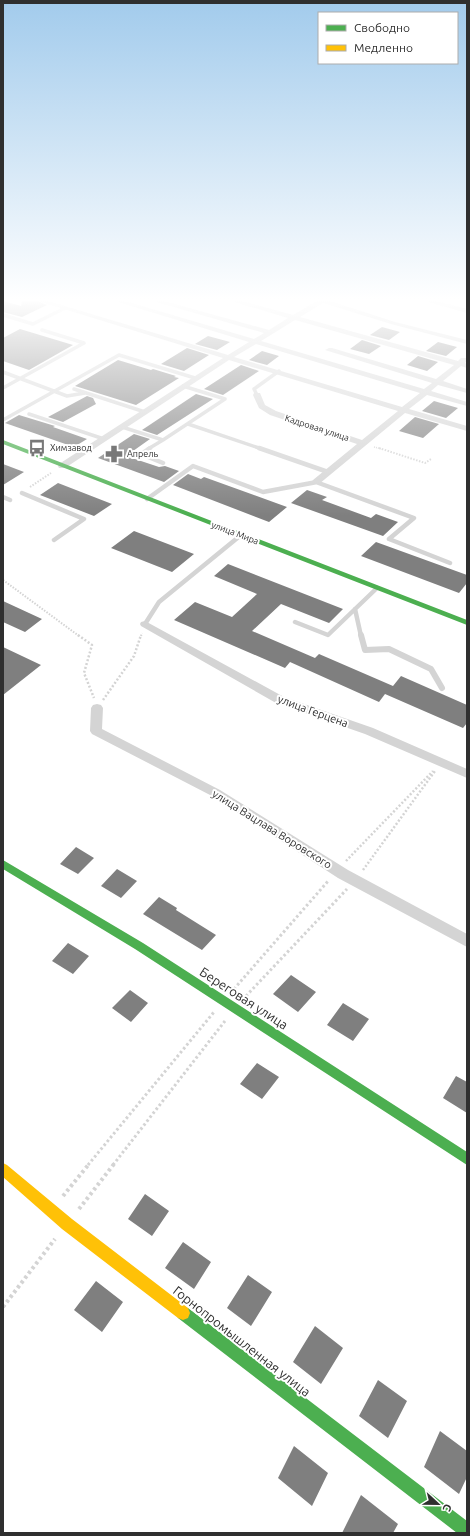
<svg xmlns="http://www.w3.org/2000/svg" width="470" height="1536" viewBox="0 0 470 1536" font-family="Ubuntu,sans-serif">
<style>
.building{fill:#7f7f7f}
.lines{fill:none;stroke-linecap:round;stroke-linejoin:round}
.path-far4{stroke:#d4d4d4;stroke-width:1.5;stroke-dasharray:1 1;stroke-linecap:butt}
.path-far3{stroke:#d4d4d4;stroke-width:2;stroke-dasharray:1.5 1.5;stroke-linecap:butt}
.path-far2{stroke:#d4d4d4;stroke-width:2.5;stroke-dasharray:2 2;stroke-linecap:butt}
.path-far1{stroke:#d4d4d4;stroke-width:3;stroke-dasharray:2.5 2.5;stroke-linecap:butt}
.path{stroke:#d4d4d4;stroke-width:4;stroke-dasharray:3 3;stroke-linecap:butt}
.lane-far2{stroke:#d4d4d4;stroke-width:3.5}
.lane-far1{stroke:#d4d4d4;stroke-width:4.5}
.lane{stroke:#d4d4d4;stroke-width:6}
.street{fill:#d4d4d4;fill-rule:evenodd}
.fast{fill:#4caf50;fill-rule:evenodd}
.slow{fill:#ffc107;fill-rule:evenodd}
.labels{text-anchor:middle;stroke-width:4;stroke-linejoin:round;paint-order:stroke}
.far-street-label{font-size:9px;fill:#2f2f2f;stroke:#fff}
.far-poi-label{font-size:9px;fill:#2f2f2f;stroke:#fff;text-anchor:start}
.street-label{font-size:11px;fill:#2f2f2f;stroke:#fff}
.near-street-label{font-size:13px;fill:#2f2f2f;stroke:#fff}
</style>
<rect width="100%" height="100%" fill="#fff"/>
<path class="building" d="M3,301L21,306L22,301H37L47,305L22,317L3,312Z
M382,327L400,332L389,340L370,335Z
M20,329L73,345L29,370L3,361V338Z
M208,336L230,342L217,350L195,344Z
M362,340L381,346L369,354L350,349Z
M438,342L457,347L446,356L426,351Z
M187,348L209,355L184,371L161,364Z
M262,351L279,356L267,365L249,360Z
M418,356L438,362L427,371L407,365Z
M118,360L151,370L153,369L176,376L174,377L179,378L136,405L75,386Z
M241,365L259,371L223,395L204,389Z
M196,394L213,399L157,435L142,430Z
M87,396L93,398L96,404L63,422L48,417Z
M434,401L458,408L446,418L422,411Z
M19,415L55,426L53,427L87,439L74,447L5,423Z
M415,417L439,424L423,438L399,431Z
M134,434L150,439L126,456L159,467L165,466L179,471L164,482L98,458Z
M3,464L24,472L3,485Z
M188,474L201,479L204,477L287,507L269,522L173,485Z
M58,483L112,504L94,516L40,495Z
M307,490L327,497L322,500L371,518L376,514L398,522L383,536L291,503Z
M134,531L194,554L172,572L111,548Z
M376,542L467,575V583L459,593L361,556Z
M228,564L343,609L329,623L281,604L252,631L315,658L319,654L393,686L401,676L467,705V723L463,728L385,694L379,702L290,662L285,668L174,620L195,602L232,617L257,594L214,576Z
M3,601L42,619L25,632L3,622Z
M3,647L41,665L3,695Z
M76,847L94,858L78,874L60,864Z
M117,869L137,881L121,898L101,886Z
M159,897L177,908L176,910L216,935L202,950L143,914Z
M68,943L89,956L73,974L52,961Z
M291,975L316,992L298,1012L273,994Z
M130,990L148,1003L131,1022L112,1008Z
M343,1003L369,1019L353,1041L327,1025Z
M257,1063L279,1077L262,1099L240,1084Z
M456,1076L467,1082V1113L443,1098Z
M145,1194L169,1211L152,1236L128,1219Z
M183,1242L211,1262L194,1289L165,1268Z
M248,1275L272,1292L251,1326L227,1308Z
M96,1281L123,1302L102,1332L74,1310Z
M315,1326L343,1348L321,1384L293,1362Z
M378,1380L407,1401L388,1438L359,1416Z
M440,1431L467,1451V1477L459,1494L424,1467Z
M294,1446L328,1473L312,1506L278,1478Z
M361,1495L398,1524L393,1533H342Z"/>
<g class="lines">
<path class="path-far4" d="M374,447L382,449"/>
<path class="path-far3" d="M379,448L425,463L431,459
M30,487L51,473
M3,580L79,636
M141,636L142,633"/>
<path class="path-far2" d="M78,635L92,645L84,673L94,698
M103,700L134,656L141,635
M346,861L433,771
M363,870L435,771"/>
<path class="path-far1" d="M234,989L329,880
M246,996L347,889
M88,1165L214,1012
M113,1165L225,1021"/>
<path class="path" d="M63,1196L89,1164
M79,1209L114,1164
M3,1307L55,1239"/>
<path class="lane-far2" d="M3,315L33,324L65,308
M3,372L67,396L85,393
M183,386L225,399
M3,388L84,343L42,330
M74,389L145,412
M257,395L254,389L279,371
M29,414L104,439
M3,420L119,355L195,378
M188,424L262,449
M122,427L163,440L148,449
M163,440L225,399"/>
<path class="lane-far1" d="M150,448L141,454L163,463
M259,448L328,472
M316,482L414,518L389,539L450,563
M22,493L84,519L54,540
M3,497L10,500
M147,499L193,466L263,492L317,482
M355,609L361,636
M295,622L328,635L377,588
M145,624L159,602L241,535"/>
<path class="lane" d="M361,635L365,650L389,649L431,669L442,688"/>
<path class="street" d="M38,301H48L228,355L249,342L115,301H125L254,339L264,333L153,301H164L269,330L288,318L231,301H242L293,315L317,301H330L395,322L467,340V344L391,324L323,303L300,317L458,361L461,358H467V361L465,363L467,364V368L461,366L443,381L467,389V393L438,385L431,391L467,402V406L427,395L409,409L467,426V431L405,413L319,484H313L312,482L313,480L357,444L270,415L259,408L253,395L254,393H260L265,405L276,411L362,440L398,411L229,360L65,468H59L58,466L59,464L223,358ZM295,320L454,365L436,379L332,348H329L325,350L432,383L424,389L261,341ZM256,344L420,393L402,407L234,357Z
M425,301H436L467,309V313Z
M145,621L284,697L373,728L467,769V778L365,734L276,703L141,626L140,624L141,622Z
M97,704L101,705L103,708L102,729L220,790L348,870L467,934V947L338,878L212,796L92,734L90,731L91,708L93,705Z"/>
<path class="fast" d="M3,440L467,620V625L3,444Z
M3,860L143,943L467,1152V1165L135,949L3,869Z
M183,1306L188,1308L467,1521V1533H457L178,1318L176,1313L178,1308Z"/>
<path class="slow" d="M3,1163L7,1165L72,1219L188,1308L190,1313L188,1318L183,1320L178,1318L62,1229L3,1177Z"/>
</g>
<linearGradient id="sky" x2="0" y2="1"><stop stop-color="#a2cbec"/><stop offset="0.58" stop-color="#fff"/><stop offset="1" stop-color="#fff" stop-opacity="0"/></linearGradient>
<rect width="470" height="516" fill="url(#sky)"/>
<defs>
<g id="bus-bare" transform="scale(1.38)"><path d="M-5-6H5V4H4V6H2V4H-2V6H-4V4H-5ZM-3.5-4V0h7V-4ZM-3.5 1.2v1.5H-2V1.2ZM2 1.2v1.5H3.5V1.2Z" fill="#787878" stroke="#fff" stroke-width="2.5" paint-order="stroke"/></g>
<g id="pharmacy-bare" transform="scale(1.38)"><path d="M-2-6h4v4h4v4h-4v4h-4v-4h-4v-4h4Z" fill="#787878" stroke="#fff" stroke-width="2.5" paint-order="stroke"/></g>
</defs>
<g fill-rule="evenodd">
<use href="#bus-bare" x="37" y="448"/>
<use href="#pharmacy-bare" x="114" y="454"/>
</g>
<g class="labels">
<g class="far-street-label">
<text transform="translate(317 428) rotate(18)" y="3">Кадровая улица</text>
<text transform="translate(235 533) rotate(21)" y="3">улица Мира</text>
</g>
<g class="far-poi-label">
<text x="50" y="451">Химзавод</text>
<text x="127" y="457">Апрель</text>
</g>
<g class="street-label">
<text transform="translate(313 711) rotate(20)" y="4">улица Герцена</text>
<text transform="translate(272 829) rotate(32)" y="4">улица Вацлава Воровского</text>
</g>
<g class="near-street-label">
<text transform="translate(244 998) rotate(33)" y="5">Береговая улица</text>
<text transform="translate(242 1341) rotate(38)" y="5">Горнопромышленная улица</text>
</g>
</g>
<rect width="470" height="1536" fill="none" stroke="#2f2f2f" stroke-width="8"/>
<rect x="318" y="12" width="140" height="52" fill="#ffffff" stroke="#acacac"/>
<rect x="326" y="25" width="20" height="6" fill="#4caf50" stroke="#acacac"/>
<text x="354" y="32" font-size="12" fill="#2f2f2f">Свободно</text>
<rect x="326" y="45" width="20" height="6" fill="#ffc107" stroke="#acacac"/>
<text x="354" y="52" font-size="12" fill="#2f2f2f">Медленно</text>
<g transform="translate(438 1504) rotate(112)" stroke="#ffffff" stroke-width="3" paint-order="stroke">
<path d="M0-3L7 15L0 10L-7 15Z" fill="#2f2f2f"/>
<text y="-6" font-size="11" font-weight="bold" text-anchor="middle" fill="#2f2f2f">С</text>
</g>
</svg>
